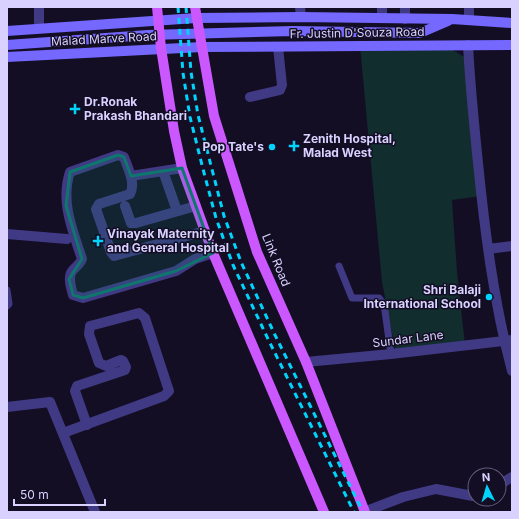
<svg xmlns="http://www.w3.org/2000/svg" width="519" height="519" viewBox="0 0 519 519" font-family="Inter,sans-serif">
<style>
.green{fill:#112d2e}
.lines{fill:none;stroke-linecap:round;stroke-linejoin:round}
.service{stroke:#403983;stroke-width:7}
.minor{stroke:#403983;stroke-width:10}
.secondary{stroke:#7568ff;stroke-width:10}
.primary{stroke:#cb58ff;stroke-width:10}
.rail{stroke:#00d4fc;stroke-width:3;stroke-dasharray:6 5;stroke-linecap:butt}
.marked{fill:#0f766e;fill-opacity:0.2;stroke:#0f766e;stroke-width:3;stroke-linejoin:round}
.poi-dot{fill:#00d4fc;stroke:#130e24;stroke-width:1.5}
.labels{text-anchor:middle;stroke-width:3;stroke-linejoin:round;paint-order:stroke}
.street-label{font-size:12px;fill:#d9d1ff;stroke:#130e24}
.poi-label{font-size:12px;font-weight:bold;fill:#d9d1ff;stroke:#130e24;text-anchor:start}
</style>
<rect width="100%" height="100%" fill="#130e24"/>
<path class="green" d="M445,45L469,60L481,196L452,200L457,272L465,345L396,353L382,282L360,46Z"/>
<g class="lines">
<path class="service" d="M339,266L352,298H379L384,304L391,354
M7,290L9,304L7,306"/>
<path class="minor" d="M39,7V28
M300,7L301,17
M382,7V18
M405,7V19
M469,20V7
M468,45C470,84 474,124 478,163C485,233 494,303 512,371
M250,97L280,90L282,85L278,47
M163,171L177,211
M131,176L182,168
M125,206L131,223H136L196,206
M205,231L114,256L111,252L96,209L99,204L130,194C136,183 128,169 124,157L118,155L70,172C60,202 73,231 82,259C80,264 77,266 73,270C67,276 71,287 73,295L83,298L176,271L195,259L213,253
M7,234L67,239
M488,249L512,246
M306,362L391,354L512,340
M7,407L50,402L95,512
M63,433L164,396L169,391L145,318L139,313L90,326L89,334L99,363L106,366L121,360L123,361L126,367L125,370L77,386L75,391L87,425
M499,485L512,477
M364,512L403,497L436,489L473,496L475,495"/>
<path class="secondary" d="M7,31L196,18L301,17L452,19L512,23
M7,45L148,35L293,31L420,33L448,21
M7,57L202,47L512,45"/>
<path class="primary" d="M157,7L161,48L174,131L182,168L213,253L324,512
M195,7L214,116L257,252L306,362L365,512"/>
<path class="rail" d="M178,7L183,73L190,117L203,169L216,218L233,265L268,339L354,512
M186,7L191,72L198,115L224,216L241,262L275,335L363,512"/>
</g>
<path class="marked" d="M118,155L124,157L131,176L182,168L213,253L176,271L83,298L73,295L69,279L82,259L66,206L70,172Z"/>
<g class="poi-dot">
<path d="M73 103h4v4h4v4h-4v4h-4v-4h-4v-4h4z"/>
<path d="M292 140h4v4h4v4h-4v4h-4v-4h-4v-4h4z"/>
<circle cx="272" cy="147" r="4"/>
<path d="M96 235h4v4h4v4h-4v4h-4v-4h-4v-4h4z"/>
<circle cx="489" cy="297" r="4"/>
</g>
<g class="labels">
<g class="street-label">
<text transform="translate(357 33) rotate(-1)" y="4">Fr. Justin D'Souza Road</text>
<text transform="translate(104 39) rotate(-3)" y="4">Malad Marve Road</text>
<text transform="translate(276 260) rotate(68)" y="4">Link Road</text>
<text transform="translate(408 339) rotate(-7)" y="4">Sundar Lane</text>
</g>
<g class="poi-label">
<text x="84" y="106">Dr.Ronak<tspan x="84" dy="14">Prakash Bhandari</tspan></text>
<text x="303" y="143">Zenith Hospital,<tspan x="303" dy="14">Malad West</tspan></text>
<text x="264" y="151" text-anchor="end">Pop Tate's</text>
<text x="107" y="238">Vinayak Maternity<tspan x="107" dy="14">and General Hospital</tspan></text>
<text x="481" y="294" text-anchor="end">Shri Balaji<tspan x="481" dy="14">International School</tspan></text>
</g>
</g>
<rect width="519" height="519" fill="none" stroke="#d9d1ff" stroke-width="16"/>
<g transform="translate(487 487) rotate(355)"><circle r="19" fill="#130e24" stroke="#625c7c"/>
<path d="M0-3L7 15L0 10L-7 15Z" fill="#00d4fc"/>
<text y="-6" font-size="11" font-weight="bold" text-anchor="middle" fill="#d9d1ff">N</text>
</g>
<path d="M14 499v6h91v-6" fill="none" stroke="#d9d1ff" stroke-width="2"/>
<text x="20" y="499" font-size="12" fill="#d9d1ff" stroke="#130e24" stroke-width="3" paint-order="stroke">50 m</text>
</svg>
